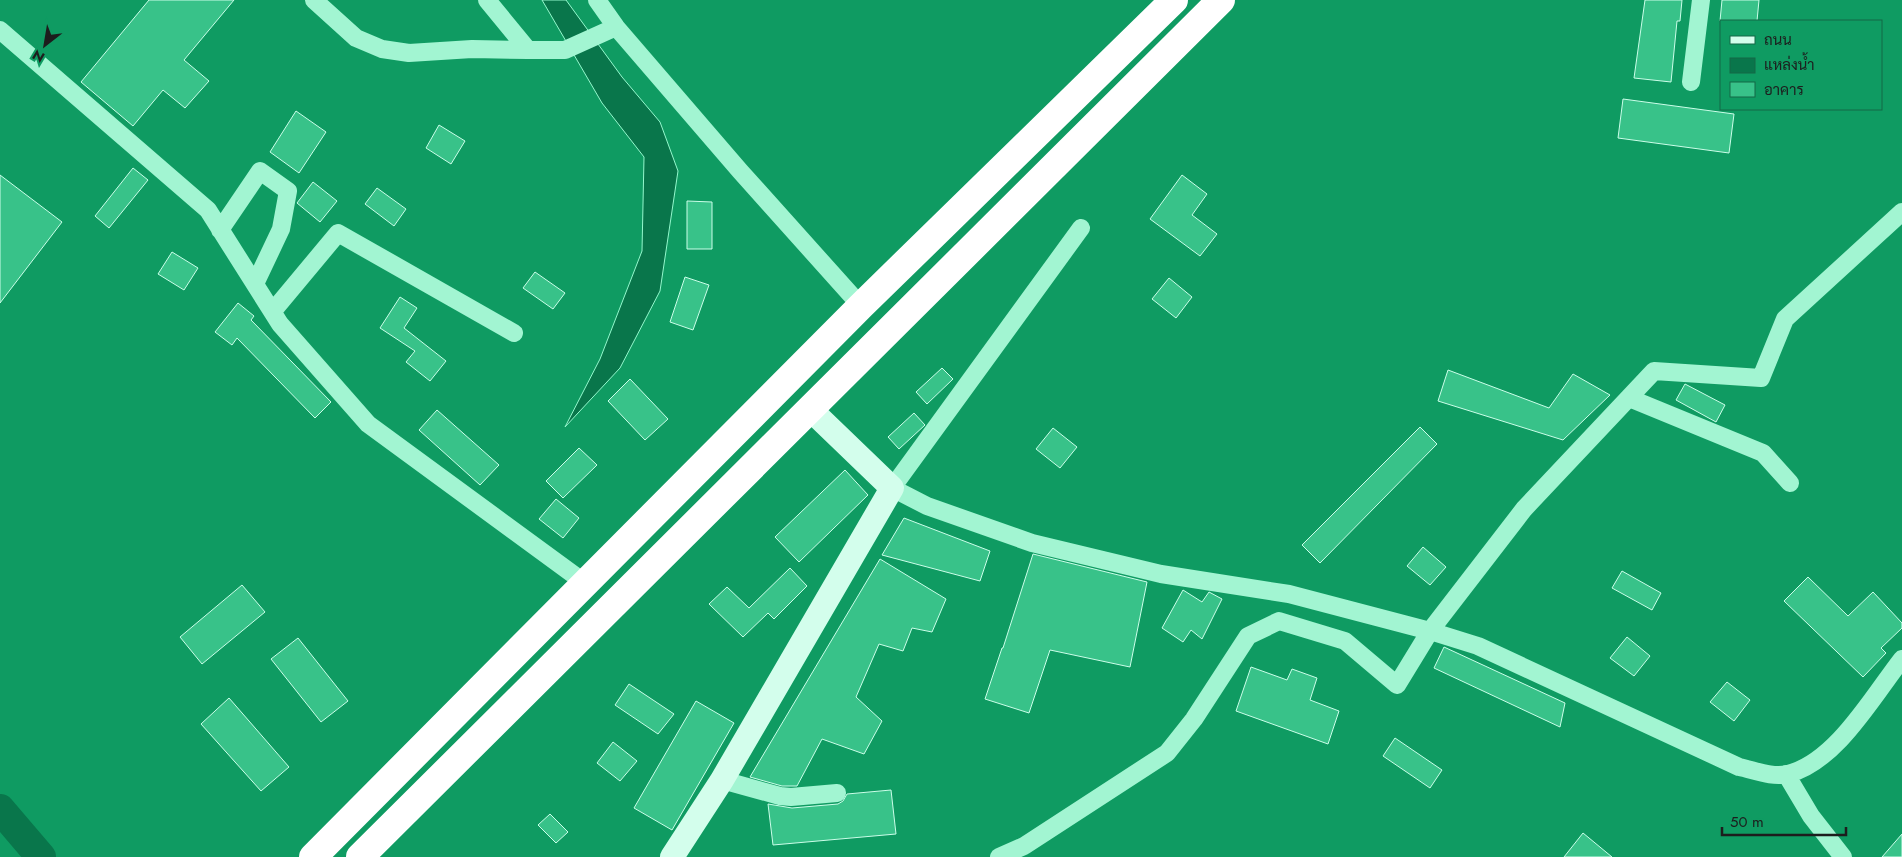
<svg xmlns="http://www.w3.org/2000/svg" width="1902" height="857" viewBox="0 0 1902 857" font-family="Jost,Sarabun,sans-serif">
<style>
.water{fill:#09764b;stroke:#94f8cd}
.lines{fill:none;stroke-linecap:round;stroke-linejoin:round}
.river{stroke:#09764b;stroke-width:30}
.building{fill:#38c289;stroke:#cbfee9}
.street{stroke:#a2f5d2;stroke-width:18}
.secondary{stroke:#d3feec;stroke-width:24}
.highway{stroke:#fff;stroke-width:28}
</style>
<rect width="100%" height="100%" fill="#0f9b62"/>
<path class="water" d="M542,0H566L622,77L660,122L678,171L660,291L620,368L565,427L600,359L642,251L644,157L602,103Z"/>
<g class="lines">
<path class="river" d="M0,809L41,857"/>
</g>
<path class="building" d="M149,0H234L184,60L209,81L185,108L163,90L133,126L81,82Z
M1645,0H1682L1680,21H1677L1671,82L1634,78Z
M1722,0H1759L1757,21H1720Z
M1623,99L1734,114L1729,153L1618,138Z
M296,111L326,132L299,173L270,152Z
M439,125L465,141L451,164L426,148Z
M133,168L148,180L109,228L95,216Z
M0,175L62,222L0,303Z
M1182,175L1207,194L1192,215L1217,234L1200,256L1150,219Z
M313,182L337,201L320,222L297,203Z
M377,188L406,209L394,226L365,204Z
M687,201L712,202V249H687Z
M172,252L198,268L184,290L158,274Z
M535,272L565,293L553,309L523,288Z
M685,277L709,285L693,330L670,322Z
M1169,278L1192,297L1176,318L1152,299Z
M400,297L417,308L404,328L446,361L430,381L406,362L415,351L380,328Z
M238,303L254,316L251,320L331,402L315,418L237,338L232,345L215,332Z
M942,368L953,379L927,404L916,392Z
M1448,370L1549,408L1573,374L1610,395L1563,440L1438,401Z
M630,379L668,419L645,440L608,401Z
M1685,384L1725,405L1716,422L1676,400Z
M437,410L499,465L480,485L419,430Z
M914,413L925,425L899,449L888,437Z
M1420,427L1437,444L1320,563L1302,545Z
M1053,428L1077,447L1060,468L1036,449Z
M579,448L597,465L563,498L546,481Z
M845,470L868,495L799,562L775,537Z
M556,499L579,518L563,538L539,519Z
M904,518L990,551L980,581L882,555Z
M1423,547L1446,567L1430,585L1407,566Z
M1033,554L1147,582L1130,667L1050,650L1029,713L985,699L1002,648H1003Z
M880,559L946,599L932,632L912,628L903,651L879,644L856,697L882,721L864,754L822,739L797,786H782L750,777Z
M790,568L807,586L774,619L768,613L743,637L709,604L727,587L749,608Z
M1622,571L1661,593L1652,610L1612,588Z
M1808,577L1848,616L1873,592L1902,623V628L1881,648L1886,653L1863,677L1784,601Z
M242,585L265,612L202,664L180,637Z
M1183,590L1202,602L1209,592L1222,599L1202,639L1191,630L1183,642L1162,628Z
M1627,637L1650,656L1634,676L1610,658Z
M298,638L348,701L321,722L271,659Z
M1444,647L1565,703L1560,727L1434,668Z
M1251,667L1287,680L1292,669L1317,678L1310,700L1339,711L1328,744L1236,711Z
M1727,682L1750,700L1734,721L1710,702Z
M629,684L674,714L658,734L615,705Z
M229,698L289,767L261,791L201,724Z
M696,701L734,723L672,830L634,808Z
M1395,738L1442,770L1430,788L1383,756Z
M613,742L637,761L620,781L597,763Z
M891,790L896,834L773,845L768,804L792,808L838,804L843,801L847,794Z
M550,814L568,832L556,843L538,825Z
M1583,833L1612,857H1564Z
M1902,834V857H1882Z"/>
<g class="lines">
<path class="street" d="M314,0L356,38L382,49L409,53L472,49L528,50
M487,0L528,50H565L616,27
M597,0L616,27L740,171L861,306
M0,30L208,210L280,324L368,424L585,583
M1691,82L1701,0
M1081,228L892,488L927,506L1032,543L1161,574L1289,594L1430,631L1478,646L1739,767C1754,770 1772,778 1788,774C1836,762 1873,696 1902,659
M220,230L260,171L288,191L281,229L255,284
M273,311L338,233L514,333
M1629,398L1763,453L1790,483
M1786,774L1811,816L1843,857
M722,780L780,796L791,797L837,793
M999,857L1024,846L1167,753L1194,719L1248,636L1279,621L1345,641L1397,685L1430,631L1524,509L1654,371L1761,378L1785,319L1902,212"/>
<path class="secondary" d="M672,857L722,780L892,488L811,410"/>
<path class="highway" d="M313,857L861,306L1174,0
M360,857L1221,0"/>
</g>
<rect x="1720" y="20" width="162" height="90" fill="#0f9b62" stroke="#156946"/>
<rect x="1730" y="36" width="25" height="8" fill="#d3feec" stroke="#156946"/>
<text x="1764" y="45" font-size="15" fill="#1d1d1d">ถนน</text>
<rect x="1730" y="58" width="25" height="15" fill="#09764b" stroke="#156946"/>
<text x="1764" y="70" font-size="15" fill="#1d1d1d">แหล่งน้ำ</text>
<rect x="1730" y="82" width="25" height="15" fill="#38c289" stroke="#156946"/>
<text x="1764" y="95" font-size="15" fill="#1d1d1d">อาคาร</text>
<g transform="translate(45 45) rotate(211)" stroke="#0f9b62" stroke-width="4" paint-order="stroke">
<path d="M0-4L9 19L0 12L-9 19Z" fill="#1d1d1d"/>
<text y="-8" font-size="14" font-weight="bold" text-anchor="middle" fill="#1d1d1d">N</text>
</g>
<path d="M1722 827v8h124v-8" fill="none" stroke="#1d1d1d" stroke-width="2.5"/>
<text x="1730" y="827" font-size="15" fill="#1d1d1d" stroke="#0f9b62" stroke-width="4" paint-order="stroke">50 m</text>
</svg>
